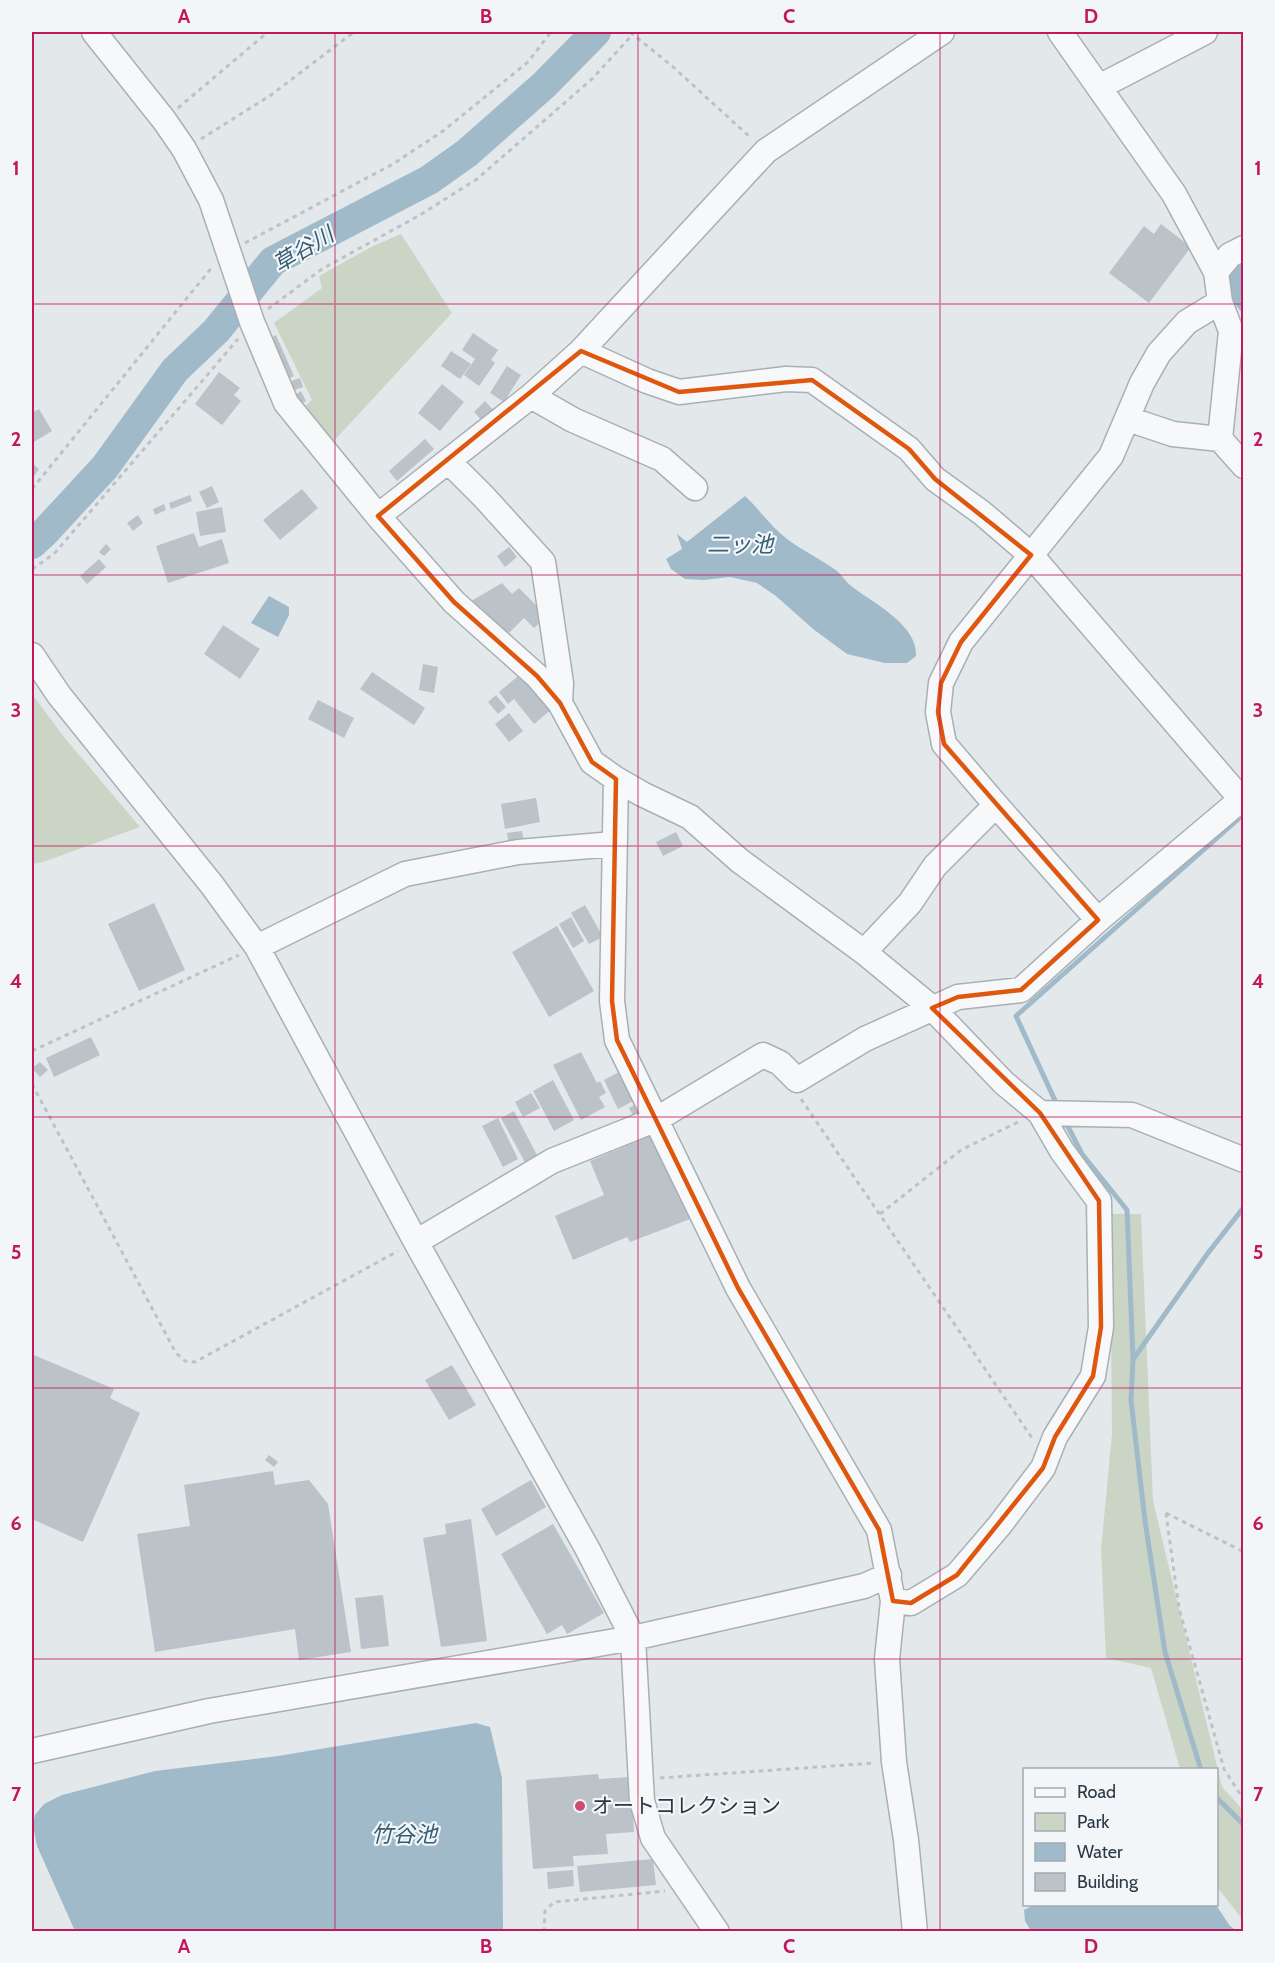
<svg xmlns="http://www.w3.org/2000/svg" width="1275" height="1963" viewBox="0 0 1275 1963" font-family="Cabin,'Noto Sans JP',sans-serif">
<style>
.green{fill:#cbd5c5}
.water{fill:#a0baca}
.lines{fill:none;stroke-linecap:round;stroke-linejoin:round}
.stream{stroke:#a0baca;stroke-width:5}
.river{stroke:#a0baca;stroke-width:30}
.building{fill:#bbc2c8}
.minor-casing{stroke:#a8b0b5;stroke-width:27}
.path{stroke:#bdc2c6;stroke-width:3;stroke-dasharray:4.5 4.5;stroke-linecap:butt}
.minor{stroke:#f6f8f9;stroke-width:24}
.marked{fill:none;stroke:#df570f;stroke-width:4.5;stroke-linejoin:round}
.grid{fill:none;stroke:#c2185b;stroke-width:1.5;stroke-opacity:0.55}
.poi-dot{fill:#cb4d73;stroke:#f3f6f8;stroke-width:2}
.labels{text-anchor:middle;stroke-width:4.5;stroke-linejoin:round;paint-order:stroke}
.poi-label{font-size:21px;fill:#2b3843;stroke:#f3f6f8;text-anchor:start}
.water-label{font-size:22px;font-style:italic;fill:#365c76;stroke:#f3f6f8}
.neatline{fill:none;stroke:#c2185b;stroke-width:2}
.grid-label{font-size:20px;text-anchor:middle;font-weight:bold;fill:#c2185b}
</style>
<rect width="100%" height="100%" fill="#e3e8eb"/>
<path class="green" d="M401,234L452,313L332,443L299,411L312,400L274,323L322,288L319,276L373,246Z
M32,694L64,737L140,827L43,862L32,864Z
M1110,1214H1141L1153,1501L1222,1787L1243,1810V1920L1217,1887L1216,1770L1180,1769L1151,1668L1106,1658L1101,1550L1112,1434Z"/>
<path class="water" d="M1243,256V314L1235,304L1227,287L1231,272Z
M745,496C760,510 771,527 787,539C803,551 821,559 837,571C842,575 845,581 850,585C871,602 918,624 916,656L907,663H885L847,654L813,629L776,596L757,583L730,577L704,580L685,579L671,569L666,559L682,549L677,534L687,542Z
M269,596L289,607V615L278,637L251,623Z
M476,1723L490,1727L502,1778L503,1931H75L37,1846L33,1825L35,1815L44,1804L62,1795L155,1771L278,1756Z
M1035,1904L1216,1905L1230,1926L1237,1931H1031L1025,1921L1024,1910Z"/>
<g class="lines">
<path class="stream" d="M1058,1107L1016,1016L1244,814
M1065,1121L1082,1154L1127,1210L1133,1359L1131,1400L1145,1521L1165,1652L1201,1770
M1134,1358L1208,1253L1244,1207
M1216,1797L1244,1825"/>
<path class="river" d="M32,544L43,534L105,467L175,370L216,331L273,261L429,180L467,153L544,85L596,32"/>
</g>
<path class="building" d="M1161,224L1191,247L1149,303L1109,273L1144,226L1154,234Z
M473,333L498,350L491,360L495,363L479,386L464,375L475,359L462,350Z
M276,335L294,376L285,380L267,340Z
M451,351L471,364L460,379L441,366Z
M507,366L521,375L504,402L490,393Z
M219,372L240,388L234,395L241,401L222,425L195,404Z
M300,378L303,387L289,392L285,383Z
M442,384L464,402L440,431L418,413Z
M301,391L306,401L299,405L294,396Z
M485,401L495,412L484,423L474,412Z
M39,409L52,431L32,443V413Z
M425,439L434,449L397,481L389,471Z
M32,463L39,469L32,479Z
M212,486L219,502L207,508L199,492Z
M302,489L318,508L280,540L263,520Z
M190,495L192,501L171,509L169,503Z
M164,504L166,510L155,515L153,509Z
M222,507L226,532L200,536L196,512Z
M138,515L143,523L133,531L127,523Z
M194,533L199,547L222,539L229,563L168,583L156,546Z
M106,544L111,549L104,556L99,552Z
M509,547L517,557L505,567L497,556Z
M99,559L106,567L87,584L80,576Z
M502,583L512,594L519,588L547,616L534,628L524,618L503,639L466,604Z
M223,625L260,649L240,679L204,654Z
M423,664L438,667L434,693L419,690Z
M372,672L425,708L414,725L360,689Z
M523,672L552,709L534,724L514,699L508,704L499,692Z
M496,695L506,707L498,714L488,702Z
M318,700L354,718L344,738L308,719Z
M509,713L523,731L509,742L495,724Z
M536,798L540,822L505,829L501,804Z
M522,831L524,842L509,845L507,833Z
M676,832L683,846L663,856L656,842Z
M154,903L185,970L139,991L108,924Z
M585,905L603,937L589,944L571,913Z
M571,917L584,941L573,948L559,924Z
M557,926L594,991L549,1017L512,952Z
M91,1037L100,1055L54,1077L46,1058Z
M581,1052L597,1083L600,1081L606,1093L599,1097L605,1107L581,1120L553,1065Z
M40,1062L48,1070L40,1077L32,1068Z
M623,1070L637,1099L618,1109L604,1080Z
M553,1080L574,1120L554,1131L533,1091Z
M531,1093L540,1108L523,1117L515,1102Z
M640,1102L649,1118L638,1125L629,1108Z
M514,1111L540,1161L528,1168L501,1118Z
M498,1118L518,1159L503,1167L482,1126Z
M655,1134L690,1219L630,1242L627,1237L573,1260L555,1216L604,1195L590,1161Z
M34,1355L114,1389L110,1398L140,1413L83,1542L32,1519V1360Z
M452,1365L476,1405L449,1420L425,1380Z
M269,1455L278,1462L274,1467L265,1460Z
M273,1471L275,1485L309,1480L328,1504L351,1652L299,1660L295,1629L155,1652L137,1534L190,1526L184,1485Z
M531,1480L546,1507L496,1536L481,1509Z
M471,1519L487,1641L441,1647L423,1538L446,1534L445,1524Z
M553,1524L604,1613L567,1634L562,1625L547,1634L501,1554Z
M383,1595L389,1646L361,1649L355,1598Z
M598,1774L599,1779L630,1777L634,1832L606,1834L608,1854L573,1856L574,1866L533,1869L526,1780Z
M653,1859L656,1885L580,1892L577,1866Z
M573,1870L574,1886L548,1889L547,1872Z"/>
<g class="lines">
<g class="minor-casing">
<path id="minor" d="M94,32L164,120L184,149L211,200L252,322L286,403L378,516L454,602L537,676L560,703L592,762L616,779L642,794L690,817L740,861L864,952L932,1008L1004,1083L1040,1113L1062,1151L1099,1201L1101,1327L1093,1376L1055,1437L1043,1468L999,1526L957,1575L911,1603L893,1601
M1060,32L1174,194L1216,272L1220,302L1231,331L1220,439L1244,466
M1099,87L1205,32
M1216,272L1230,255L1244,248
M581,351L647,381L679,392L786,379L812,380L909,449L935,479L982,513L1031,555L1241,799
M531,396L573,420L662,459L695,488
M1128,419L1173,434L1220,439
M449,462L484,497L543,562L561,683L560,703
M378,516L531,396L581,351L766,151L942,32
M32,655L59,695L212,885L257,947L416,1242L588,1550L633,1638L642,1801L653,1838L717,1932
M616,779L612,1001L617,1040L738,1288L879,1530L893,1601L887,1659L894,1762L906,1840L915,1932
M996,805L1098,920
M257,947L405,874L518,852L614,844
M864,952L910,903L935,866L996,805L944,744L938,712L941,683L961,642L1111,456L1142,383L1159,353L1187,322L1220,302
M1040,1113L1132,1115L1244,1160
M416,1242L552,1161L657,1119L763,1055L780,1063L797,1080L865,1039L958,997L1021,990L1098,920L1244,797
M32,1751L209,1711L633,1638L864,1586L889,1575"/>
</g>
<path class="path" d="M630,32L672,66L751,138
M178,108L268,32
M201,139L271,95L354,32
M245,243L393,164L443,131L528,62L551,32
M268,309L322,269L420,215L477,179L592,79L633,34
M32,489L213,266
M32,569L54,554L238,339
M32,1051L239,955
M32,1084L176,1353L185,1361L195,1362L398,1251
M801,1099L1032,1438H1035
M880,1214L961,1150L1020,1121
M1166,1513L1179,1608L1224,1769L1244,1800
M1166,1513L1244,1552
M660,1778L875,1763
M544,1932L545,1911L554,1902L665,1891"/>
<use href="#minor" class="minor"/>
</g>
<path class="marked" d="M581,351L679,392L812,380L909,449L935,479L1031,555L961,642L941,683L938,712L944,744L1098,920L1021,990L958,997L932,1008L1040,1113L1099,1201L1101,1327L1093,1376L1055,1437L1043,1468L957,1575L911,1603L893,1601L879,1530L738,1288L617,1040L612,1001L616,779L592,762L560,703L537,676L454,602L378,516Z"/>
<path class="grid" d="M335,32V1932M638,32V1932M940,32V1932M32,304H1244M32,575H1244M32,846H1244M32,1117H1244M32,1388H1244M32,1659H1244"/>
<circle class="poi-dot" cx="580" cy="1806" r="6"/>
<g class="labels">
<g class="poi-label">
<text x="592" y="1813">オートコレクション</text>
</g>
<g class="water-label">
<text transform="translate(303 249) rotate(-31)" y="8">草谷川</text>
<text x="740" y="552">二ッ池</text>
<text x="404" y="1842">竹谷池</text>
</g>
</g>
<rect width="1275" height="1963" fill="none" stroke="#f3f6f8" stroke-width="66"/>
<rect x="1023" y="1768" width="195" height="138" fill="#f3f6f8" stroke="#a3aab0" stroke-width="1.5"/>
<rect x="1035" y="1788" width="30" height="9" fill="#f6f8f9" stroke="#a3aab0" stroke-width="1.5"/>
<text x="1077" y="1798" font-size="18" fill="#2b3843">Road</text>
<rect x="1035" y="1813" width="30" height="18" fill="#cbd5c5" stroke="#a3aab0" stroke-width="1.5"/>
<text x="1077" y="1828" font-size="18" fill="#2b3843">Park</text>
<rect x="1035" y="1843" width="30" height="18" fill="#a0baca" stroke="#a3aab0" stroke-width="1.5"/>
<text x="1077" y="1858" font-size="18" fill="#2b3843">Water</text>
<rect x="1035" y="1873" width="30" height="18" fill="#bbc2c8" stroke="#a3aab0" stroke-width="1.5"/>
<text x="1077" y="1888" font-size="18" fill="#2b3843">Building</text>
<rect x="33" y="33" width="1209" height="1897" class="neatline"/>
<g class="grid-label">
<text x="184" y="23">A</text>
<text x="486" y="23">B</text>
<text x="789" y="23">C</text>
<text x="1091" y="23">D</text>
<text x="16" y="175">1</text>
<text x="1258" y="175">1</text>
<text x="16" y="446">2</text>
<text x="1258" y="446">2</text>
<text x="16" y="717">3</text>
<text x="1258" y="717">3</text>
<text x="16" y="988">4</text>
<text x="1258" y="988">4</text>
<text x="16" y="1259">5</text>
<text x="1258" y="1259">5</text>
<text x="16" y="1530">6</text>
<text x="1258" y="1530">6</text>
<text x="16" y="1801">7</text>
<text x="1258" y="1801">7</text>
<text x="184" y="1953">A</text>
<text x="486" y="1953">B</text>
<text x="789" y="1953">C</text>
<text x="1091" y="1953">D</text>
</g>
</svg>
